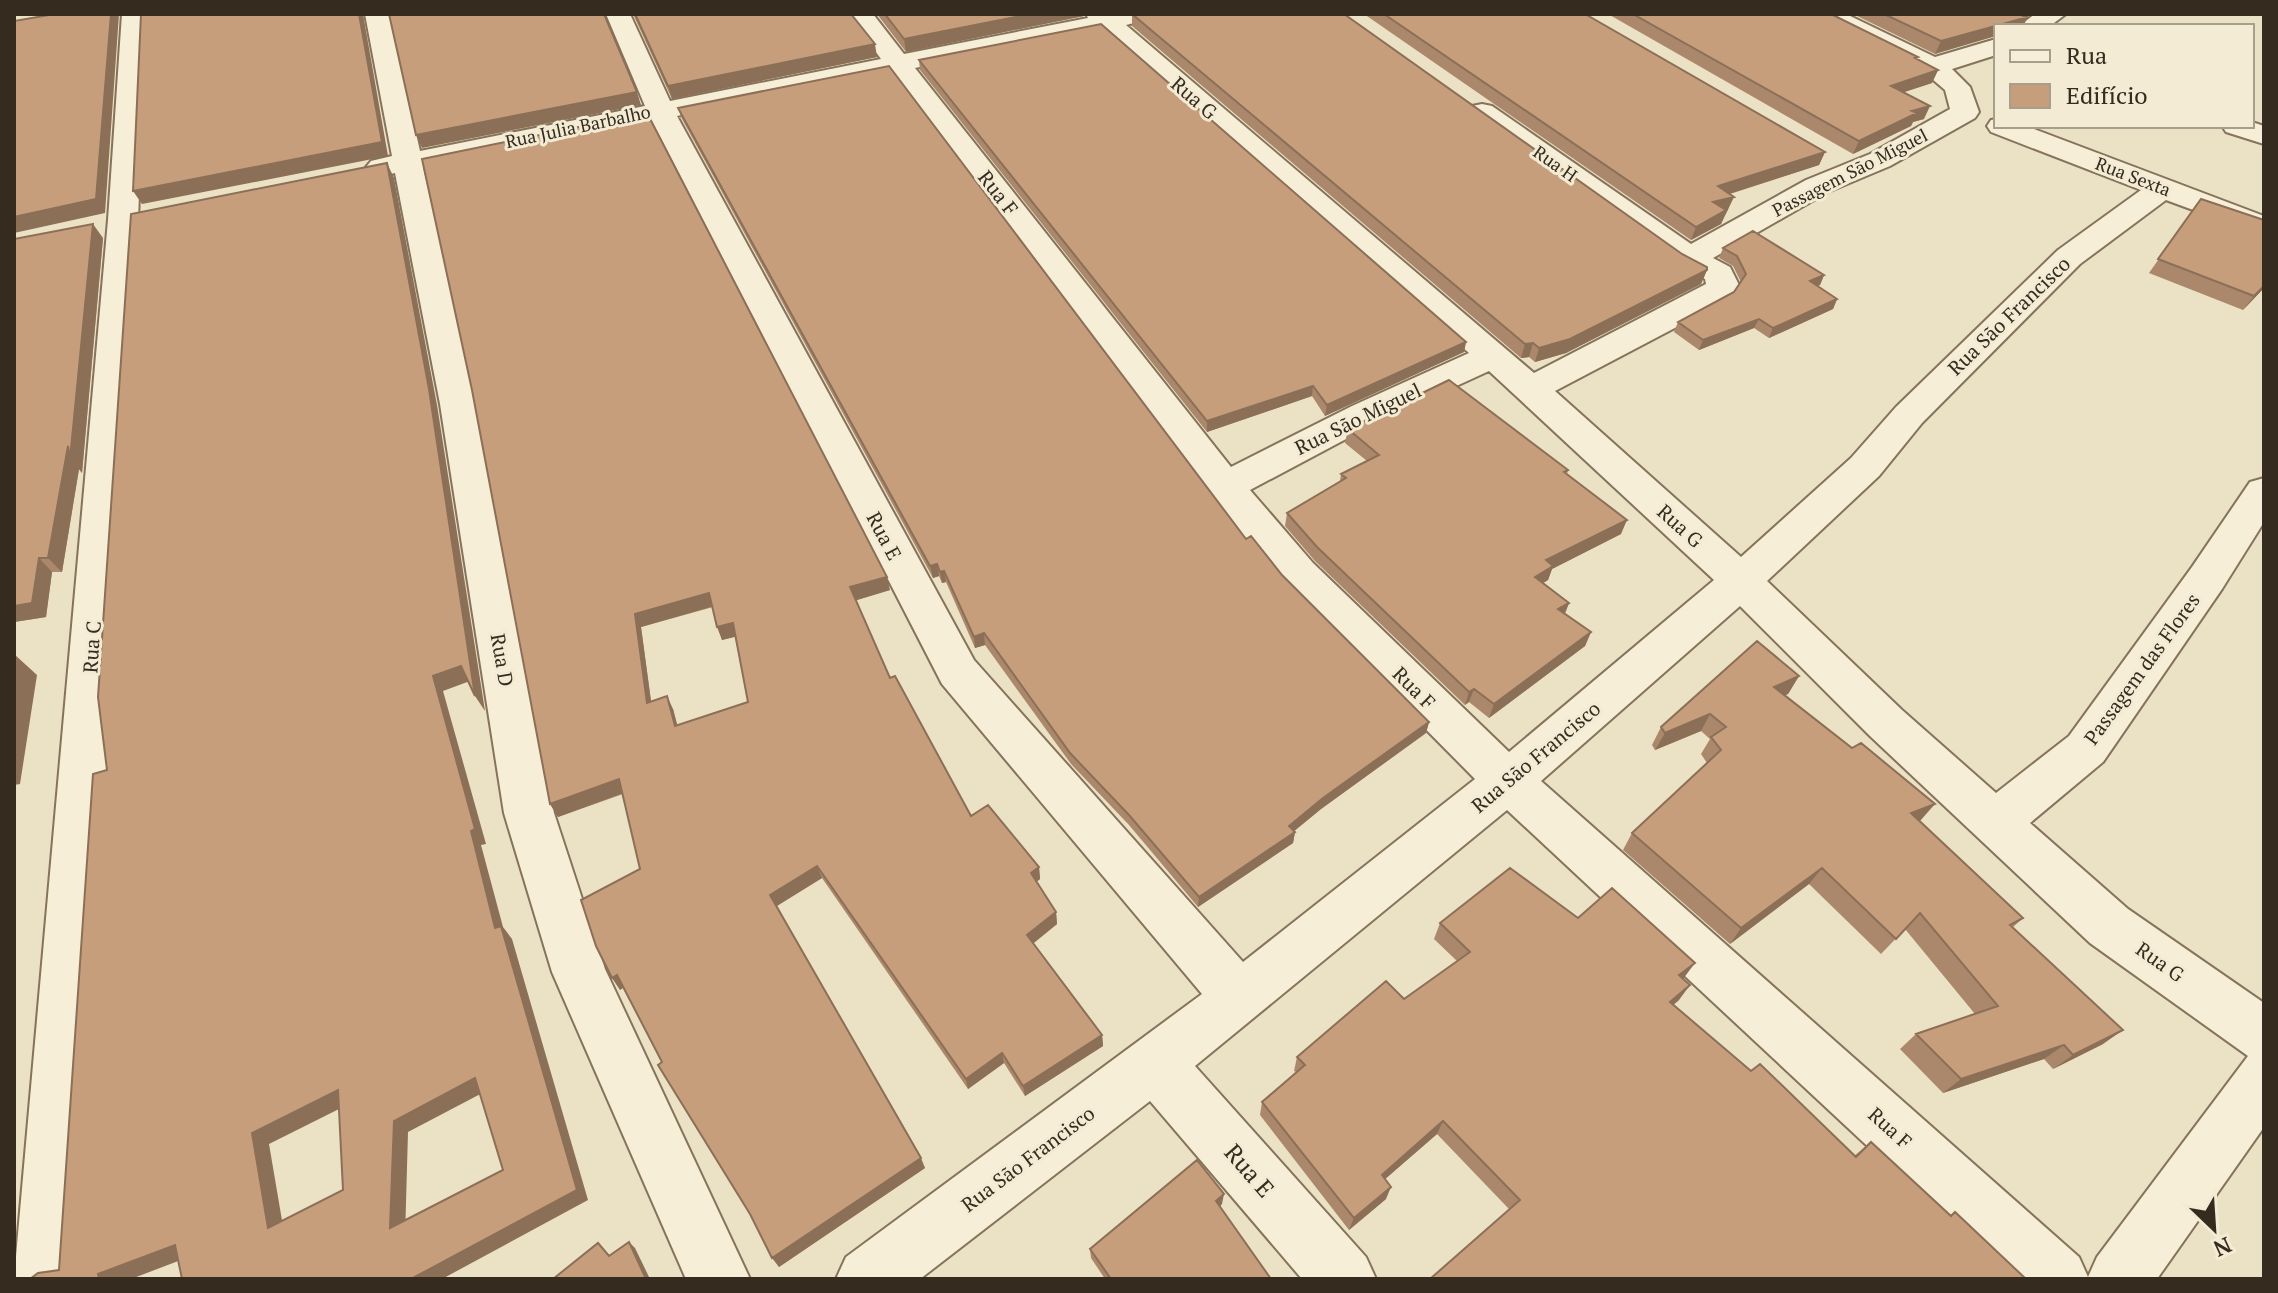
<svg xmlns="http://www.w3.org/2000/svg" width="2278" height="1293" viewBox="0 0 2278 1293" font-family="'PT Serif',serif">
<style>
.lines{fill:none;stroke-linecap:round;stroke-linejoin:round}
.minor-casing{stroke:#85735c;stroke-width:4}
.minor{fill:#f7eed7;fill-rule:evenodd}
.wall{fill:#ab886b;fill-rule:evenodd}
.shaded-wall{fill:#8b6f57}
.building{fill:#c79e7c;stroke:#8b6f57;stroke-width:2;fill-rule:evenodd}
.labels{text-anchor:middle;stroke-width:6;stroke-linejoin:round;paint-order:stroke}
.far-street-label{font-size:18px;fill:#362b1f;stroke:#f3ebd3}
.street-label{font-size:20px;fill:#362b1f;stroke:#f3ebd3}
.near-street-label{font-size:24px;fill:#362b1f;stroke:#f3ebd3}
</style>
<rect width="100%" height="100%" fill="#ebe1c4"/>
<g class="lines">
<g class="minor-casing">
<path id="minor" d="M122,14H146L138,220L78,1279H14L108,220Z
M365,14H389L420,151L645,106L606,14H630L670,101L881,59L848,14H873L904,54L1088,18L1086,14H1139L1141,17L1138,22L1126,25L1534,373L1706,284L1705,279L1679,265L1472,118L1468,112L1472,106L1482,104L1492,106L1691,244L1806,180L1870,154L1950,109L1945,90L1924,72L1818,19L1815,14H1846L1935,57L1996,39V55L1952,69L1970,87L1979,112L1975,118L1890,166L1828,192L1713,258L1730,267L1739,285L1728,300L1555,391L1741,557L1851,458L1896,407L2058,250L2141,190L1991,132L1987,126L1991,120L1996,119V126H2026L2264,216V236L2166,200L2080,264L1922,423L1879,476L1767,581L1902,710L1996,793L2069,736L2192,567L2250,482L2264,478V522L2222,589L2103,762L2030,823L2128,909L2264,1003V1127L2157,1279H2010L1507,810L1195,1066L1366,1257L1376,1279H1302L1150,1101L920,1279H836L846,1257L1202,994L942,684L652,121L423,167L476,404L554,813L605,969L750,1279H686L552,972L504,813L440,404L395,173L381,176L371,173L366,167L371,161L392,156ZM1102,30L1469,353L1352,406L1231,467L915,68ZM891,72L1188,467L1283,585L1475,779L1243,962L974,660L677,116ZM1489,371L1714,580L1509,752L1313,563L1250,490L1378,422ZM1740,606L1870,736L2090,943L2248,1056L2097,1257L2088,1277L2079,1257L1541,781Z
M2035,14H2066L2050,26H2019Z
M2252,122L2264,126V144L2226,132L2222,126H2252Z"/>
</g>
<use href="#minor" class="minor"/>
</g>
<path class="wall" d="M633,14H851L877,57L672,99Z
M877,14H1084V16L906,52Z
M1132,14L1707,270L1701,284L1566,353L1535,362L1529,357L1521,358L1132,26Z
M1364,14H1585L1825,152L1819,165L1730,194L1728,210L1726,211L1721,224L1691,240Z
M1608,14H1831L1918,57L1917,59L1938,70L1932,83L1904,92L1924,119L1913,122L1911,126L1853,154Z
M1853,14H2024L1935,54Z
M919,60L1466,342L1464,352L1325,416L1312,396L1207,432L920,70Z
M678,108L1246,539L1429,722L1426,733L1321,809L1294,831L1295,832L1293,843L1198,907L1129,825L1071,764L985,645L975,648L946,582L942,583L939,576L933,578L682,119Z
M2201,199L2264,220V288L2243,310L2149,273Z
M103,238L82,473L79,469L62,572H52L46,617L14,622V239Z
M1723,248L1824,275L1820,285L1817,286L1837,299L1833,309L1769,338L1754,328L1699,350L1674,332L1678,322L1734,292L1741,282L1733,266L1719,258Z
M472,390L890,590L856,600L890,678L971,816L1039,867L1040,879L1036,882L1056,912L1057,924L1033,943L1102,1035L1103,1046L1025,1096L1004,1063L968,1089L822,878L777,906L925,1168L779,1267L750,1214L662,1062L623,988L620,990L640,869L623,794L558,817L550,804ZM713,607L722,640L735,637L748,702L677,725L673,709L651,701L641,627Z
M1348,429L1568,470L1567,474L1621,534L1552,569L1548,580L1543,583L1569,603L1565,614L1591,632L1585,646L1489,718L1469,702L1465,705L1315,561L1285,526L1287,513L1340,481L1341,474L1367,461L1345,443Z
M1799,676L1788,694L1785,695L2023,918L2012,928L2103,1044L2053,1069L2044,1059L1943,1093L1900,1049L1916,1034L1975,1014L1905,929L1881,954L1809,884L1730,944L1623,850L1632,833L1707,763L1701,754L1710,739L1701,731L1655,750L1652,745L1661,727Z
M1578,918L1683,979L1679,1000L1673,1005L1751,1071L1854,1156L1871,1142L1950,1215L1955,1212L2026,1279L1509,1209L1437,1134L1385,1179L1386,1199L1349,1230L1260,1115L1262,1102L1296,1072L1294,1071L1297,1057L1404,999L1457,961L1434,939L1440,923Z
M1222,1204L1220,1207L1271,1279H1105L1091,1258L1090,1249Z"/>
<path class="shaded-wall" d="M111,14H119L105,213L14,233V217Z
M359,14H363L388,156L142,204L133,191Z
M1031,14H1084V16L906,52L904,39Z
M2028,17L2023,26H1996V36L1935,54L1941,41Z
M875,44L877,57L672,99L668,86Z
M1938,70L1932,83L1886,98L1891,86Z
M637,92L641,105L422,148L416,135Z
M1930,106L1924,119L1913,122L1911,126L1853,154L1859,141L1912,111Z
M1825,152L1819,165L1713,199L1718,186Z
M387,163L394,178L437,405L485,711L475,696Z
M1734,197L1721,224L1691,240L1696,227L1713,202Z
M93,224L103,238L82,473L79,469L62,572L48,558Z
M1707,270L1701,284L1566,353L1535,362L1539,348Z
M1824,275L1820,285L1805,290L1810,281Z
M2264,286V288L2243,310L2254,296Z
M1837,299L1833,309L1769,338L1773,328Z
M1759,319L1754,328L1699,350L1703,340Z
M1466,342L1464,352L1325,416L1327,405Z
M1533,343L1529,357L1521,358L1525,344Z
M1313,386L1312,396L1207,432V421Z
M1627,520L1621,534L1552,569L1548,580L1530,591L1535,577L1546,560Z
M39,558L52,572L46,617L14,622V606Z
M937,564L939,576L933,578L930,566Z
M944,571L946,582L942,583L940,572Z
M887,577L890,590L854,601L850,587Z
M709,593L714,606L641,627L653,716L647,703L635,614Z
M1569,603L1563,617L1558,609Z
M733,623L737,636L722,640L717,627Z
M1591,632L1585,646L1489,718L1494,704Z
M984,633L985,645L975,648L974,637Z
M14,654L37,675L20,784L14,785Z
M461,666L470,681L443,691L486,844L481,845L503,927L512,939L588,1200L442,1279H411L577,1190L495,928L433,676Z
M1799,676L1788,694L1763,704L1774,687Z
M1474,689L1469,702L1465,705L1469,692Z
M667,696L673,709L681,739L675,726Z
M1710,714L1701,731L1655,750L1665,733Z
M1429,722L1426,733L1321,809L1287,837L1289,826L1323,798Z
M619,779L626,792L558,817L550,804Z
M1935,804L1920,821L1911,813Z
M1295,832L1293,843L1198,907L1199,897Z
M817,866L822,878L775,907L770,895Z
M1039,867L1040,879L1032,885L1031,873Z
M1822,868L1809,884L1730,944L1741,928Z
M1056,912L1057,924L1029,947L1027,935Z
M1695,963L1683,979L1668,990L1679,975Z
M617,975L624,987L620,990L612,978Z
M1690,985L1679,1000L1659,1017L1670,1002Z
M2123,1030L2103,1044L2053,1069L2073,1055Z
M1102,1035L1103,1046L1025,1096L1023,1086Z
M2064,1045L2044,1059L1943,1093L1961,1079Z
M1002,1053L1004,1063L968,1089L966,1079Z
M475,1078L488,1090L408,1132L405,1238L390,1228L394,1121Z
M338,1090L353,1102L269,1144L285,1238L268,1228L252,1133Z
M1443,1121L1437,1134L1376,1187L1382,1175Z
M921,1158L925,1168L779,1267L772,1258Z
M1391,1187L1386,1199L1349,1230L1354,1218Z
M1224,1194L1222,1204L1214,1211L1216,1201Z
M629,1242L635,1248L650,1279H646Z
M175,1245L194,1255L131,1279H99L98,1274Z"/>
<path class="building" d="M55,14H111L96,199L14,217V21Z
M141,14H359L382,142L133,191Z
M389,14H604L637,92L416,135Z
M635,14H851L875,44L668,86Z
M885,14H1031L904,39Z
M1132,14H1344L1682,254L1707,267V270L1570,339L1539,348L1533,343L1525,344Z
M1384,14H1585L1825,152L1718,186L1734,197L1713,202L1726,210L1696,227Z
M1633,14H1831L1918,57L1915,58L1938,70L1891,86L1930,106L1912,111L1917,113L1859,141Z
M1884,14H2024L2023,16L2028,17L1941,41Z
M1101,24L1466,342L1327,405L1313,386L1207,421L919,60Z
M889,66L1246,539L1251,536L1282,575L1429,722L1323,798L1289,826L1295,832L1199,897L1129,815L1070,753L984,633L974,637L944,571L940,572L937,564L930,566L678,108Z
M647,113L887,577L850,587L890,678L895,676L971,816L988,805L1039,867L1031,873L1056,912L1027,935L1102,1035L1023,1086L1002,1053L966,1079L817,866L770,895L921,1158L772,1258L750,1214L658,1065L662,1062L617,975L612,978L596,946L581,900L640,869L619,779L550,804L472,390L422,159ZM709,593L717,627L733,623L748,702L675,726L667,696L647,703L635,614Z
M387,163L429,389L475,696L461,666L433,676L475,829L471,831L495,928L501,926L577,1190L411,1279H182L175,1245L98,1274L99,1279H30L38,1273L59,1270L93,774L107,770L98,697L131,214ZM475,1078L503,1170L390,1228L394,1121ZM338,1090L343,1190L268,1228L252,1133Z
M2201,199L2264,220V286L2254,296L2158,259Z
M93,224L70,459L68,446L48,558H39L32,603L14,606V239Z
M1753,231L1824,275L1810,281L1837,299L1773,328L1759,319L1703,340L1678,322L1734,292L1746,274L1737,256L1723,248Z
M1449,380L1568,470L1564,472L1627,520L1546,560L1553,566L1535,577L1569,603L1558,609L1591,632L1494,704L1474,689L1469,692L1317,547L1287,513L1346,478L1341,474L1379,455L1348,429Z
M1757,641L1799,676L1774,687L1852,748L1861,743L1935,804L1911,813L2023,918L2010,925L2123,1030L2073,1055L2064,1045L1961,1079L1916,1034L1998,1006L1920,913L1896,939L1822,868L1741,928L1632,833L1721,750L1711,737L1726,727L1710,714L1665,733L1661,727Z
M1510,868L1578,918L1612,888L1695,963L1679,975L1690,985L1670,1002L1751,1071L1760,1064L1856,1157L1871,1142L1951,1216L1955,1212L2026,1279H1430L1520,1200L1443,1121L1382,1175L1391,1187L1354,1218L1262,1102L1305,1065L1297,1057L1386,981L1404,999L1470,952L1440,923Z
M1197,1160L1224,1194L1216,1201L1271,1279H1111L1090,1249Z
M629,1242L646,1279H553L598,1243L609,1256Z"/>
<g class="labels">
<g class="far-street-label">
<text transform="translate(578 127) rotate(-12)" y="6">Rua Julia Barbalho</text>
<text transform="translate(1555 164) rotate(35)" y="6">Rua H</text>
<text transform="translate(1850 173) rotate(-27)" y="6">Passagem São Miguel</text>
<text transform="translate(2133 177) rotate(21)" y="6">Rua Sexta</text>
</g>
<g class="street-label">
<text transform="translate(1194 98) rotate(41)" y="7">Rua G</text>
<text transform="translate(998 193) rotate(52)" y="7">Rua F</text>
<text transform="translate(2009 316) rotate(-44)" y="7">Rua São Francisco</text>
<text transform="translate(1358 419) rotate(-26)" y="7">Rua São Miguel</text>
<text transform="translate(1680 526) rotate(42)" y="7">Rua G</text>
<text transform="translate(884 536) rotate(62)" y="7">Rua E</text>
<text transform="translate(92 647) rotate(-86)" y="7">Rua C</text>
<text transform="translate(502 660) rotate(80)" y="7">Rua D</text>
<text transform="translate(2142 669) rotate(-54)" y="7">Passagem das Flores</text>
<text transform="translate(1414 688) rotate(45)" y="7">Rua F</text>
<text transform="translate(1536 757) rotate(-40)" y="7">Rua São Francisco</text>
<text transform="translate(2160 962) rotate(35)" y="7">Rua G</text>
<text transform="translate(1890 1128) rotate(42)" y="7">Rua F</text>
<text transform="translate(1028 1159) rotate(-37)" y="7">Rua São Francisco</text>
</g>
<g class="near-street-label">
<text transform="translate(1249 1171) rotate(49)" y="8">Rua E</text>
</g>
</g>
<rect width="2278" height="1293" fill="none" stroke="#362b1f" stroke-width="32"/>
<rect x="1994" y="24" width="260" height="104" fill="#f3ebd3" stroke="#a79e8b" stroke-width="2"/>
<rect x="2010" y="50" width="40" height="12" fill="#f7eed7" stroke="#a79e8b" stroke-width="2"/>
<text x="2066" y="64" font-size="24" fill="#362b1f">Rua</text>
<rect x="2010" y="84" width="40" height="24" fill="#c79e7c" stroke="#a79e8b" stroke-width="2"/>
<text x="2066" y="104" font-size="24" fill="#362b1f">Edifício</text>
<g transform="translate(2214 1229) rotate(155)" stroke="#f3ebd3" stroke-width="6" paint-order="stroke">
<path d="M0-6L14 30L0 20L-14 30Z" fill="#362b1f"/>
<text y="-12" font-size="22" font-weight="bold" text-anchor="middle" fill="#362b1f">N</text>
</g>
</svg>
